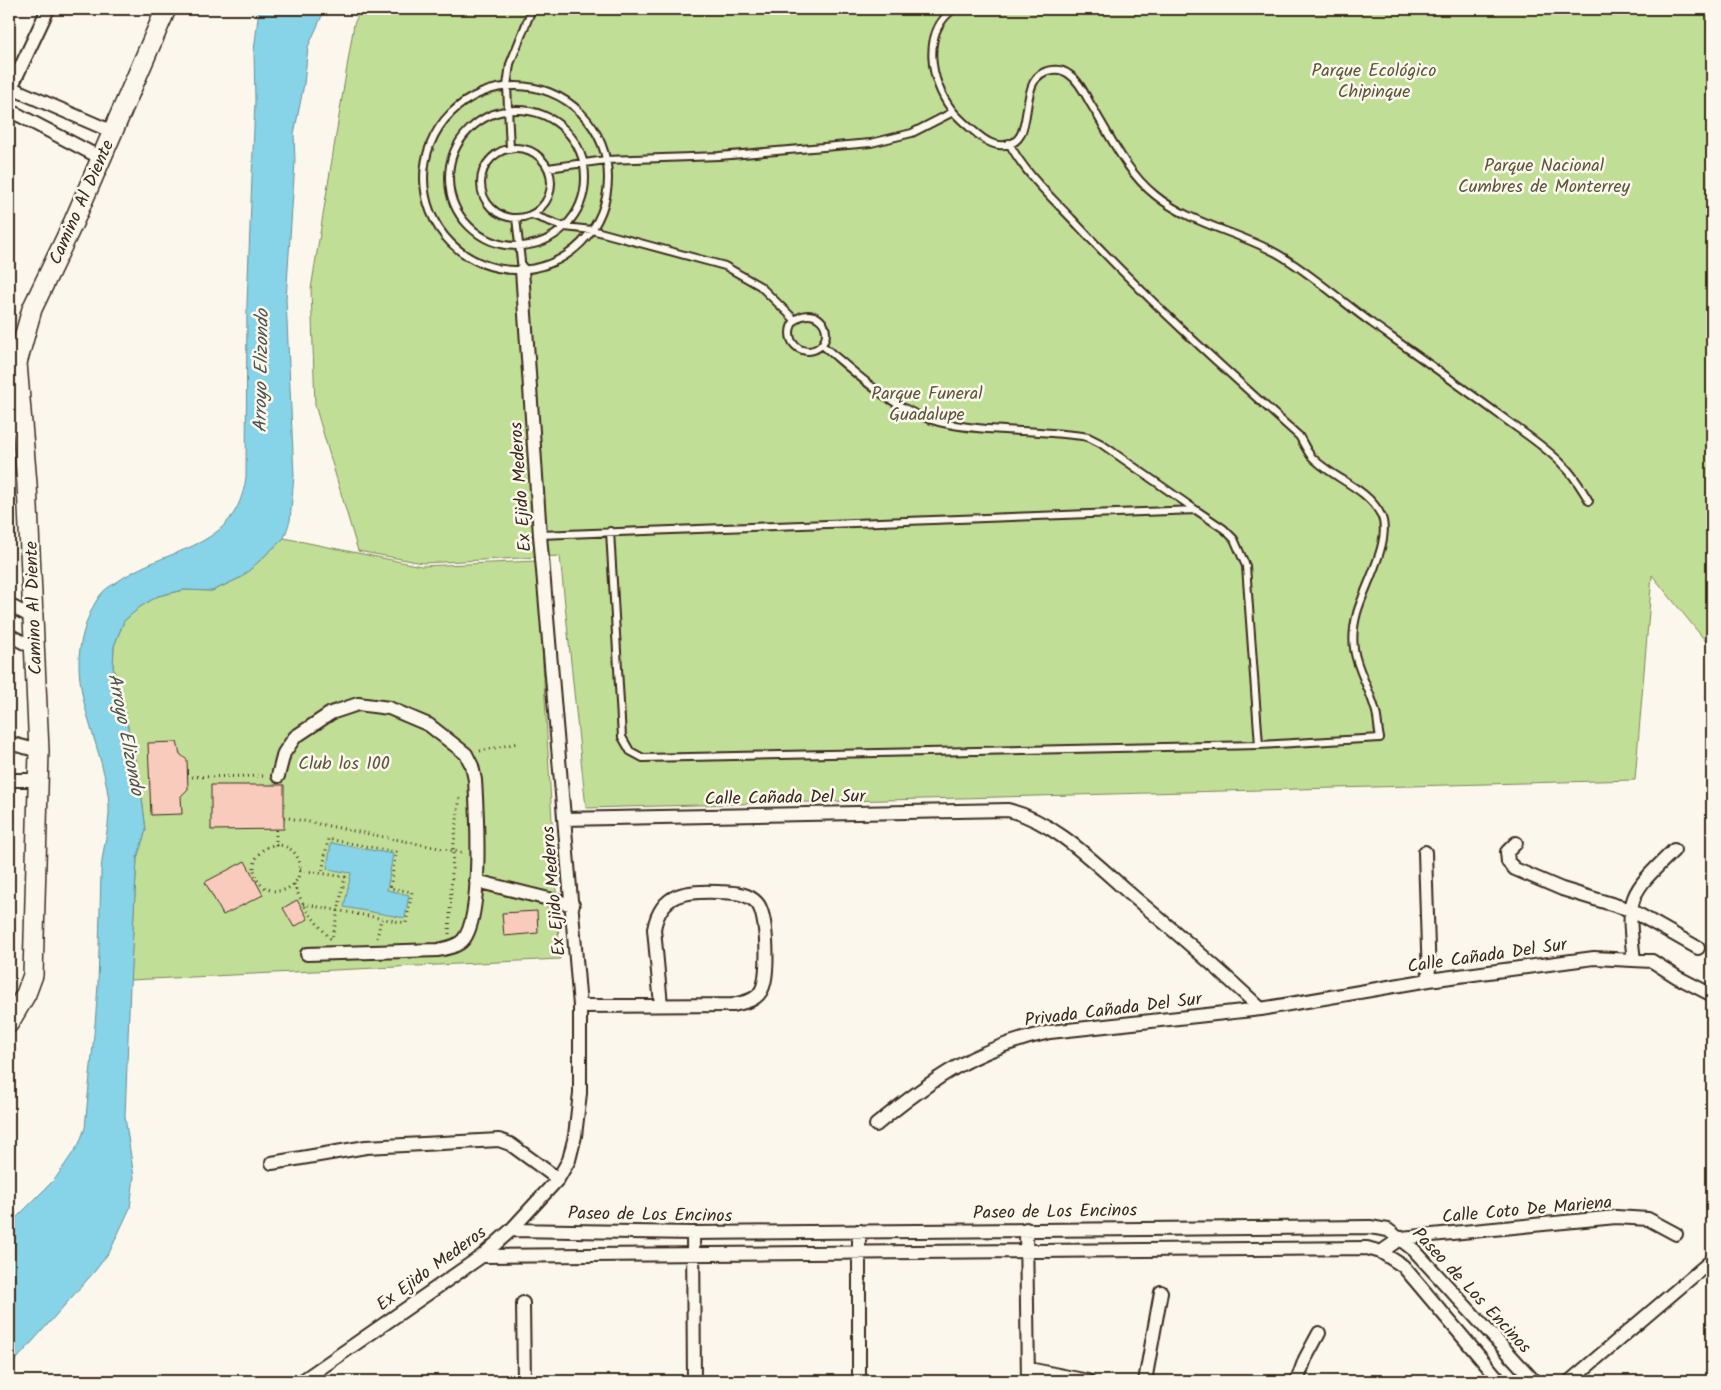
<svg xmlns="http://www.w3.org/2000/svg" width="1721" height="1390" viewBox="0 0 1721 1390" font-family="Kalam,sans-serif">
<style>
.green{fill:#c1de96;stroke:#7e845a}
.water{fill:#87d3e7;stroke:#698f97}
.building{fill:#f9cbbd;stroke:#3b2a1e}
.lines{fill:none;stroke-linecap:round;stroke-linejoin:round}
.lane-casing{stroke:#3b2a1e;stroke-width:10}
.street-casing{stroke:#3b2a1e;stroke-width:16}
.secondary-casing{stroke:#3b2a1e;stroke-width:22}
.path{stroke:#3b2a1e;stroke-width:3;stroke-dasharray:1 4;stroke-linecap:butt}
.lane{stroke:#fbf7ec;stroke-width:6}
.street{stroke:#fbf7ec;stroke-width:12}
.secondary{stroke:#fbf7ec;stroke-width:19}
.labels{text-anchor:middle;stroke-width:5;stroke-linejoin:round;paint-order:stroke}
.park-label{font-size:18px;fill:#5c573c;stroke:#fbf7ec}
.street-label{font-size:18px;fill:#3b2a1e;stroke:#fbf7ec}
.water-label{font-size:19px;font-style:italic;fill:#4e5450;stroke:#fbf7ec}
</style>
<rect width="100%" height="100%" fill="#fbf7ec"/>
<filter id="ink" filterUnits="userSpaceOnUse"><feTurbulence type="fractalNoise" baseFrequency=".02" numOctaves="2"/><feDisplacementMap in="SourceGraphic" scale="10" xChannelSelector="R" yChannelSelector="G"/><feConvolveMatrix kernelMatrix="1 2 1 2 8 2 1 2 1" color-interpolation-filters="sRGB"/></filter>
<g filter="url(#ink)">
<path class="green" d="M361,9H1712V649L1652,575L1635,780L586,808L560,556L423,563L358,551L315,405L311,289L354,24Z
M284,538L421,566L537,561L560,959L130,980L137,858L146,830L140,783L122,699L113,667L114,646L124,621L140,607L158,596L184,590L212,591L242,577Z"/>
<path class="water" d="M259,9H325L308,47L304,84L294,134L295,162L286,299L294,476L290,521L284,538L242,577L212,591L184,590L158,596L140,607L124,621L114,646L113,667L122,699L140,783L146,830L137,858L130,986L125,1117L134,1177L130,1208L110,1251L95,1271L9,1368V1225L55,1179L79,1144L85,1128C89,1081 95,1033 98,985C99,948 100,910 101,872C102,849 110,828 109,805C106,752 68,692 82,638C85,625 92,604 102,593C106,588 114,584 120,580C171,545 236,551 246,477L247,303L255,101L254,51Z
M331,843L393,854L387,890L409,895L405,918L344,907L351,873L327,869Z"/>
<path class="building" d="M177,742L180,754L187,760L188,789L181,796L182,814L151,815L148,743Z
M211,785H284V829L211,830Z
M245,861L263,895L223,915L205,882Z
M297,900L308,919L294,927L283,908Z
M537,911L538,933L504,936L502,913Z"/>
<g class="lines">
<g class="lane-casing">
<path id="lane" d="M954,9C921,32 930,82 952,110C957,117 964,122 969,127C977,134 988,144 999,145C1043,149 1011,75 1052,70C1058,69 1065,71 1070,75C1079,81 1085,94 1090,103C1109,134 1126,172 1155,195C1190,224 1239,232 1278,254C1312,274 1342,302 1373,324C1418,356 1462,387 1505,419C1525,434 1546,447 1563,465C1574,475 1581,488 1589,501
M424 178a92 92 0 1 1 184 0a92 92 0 1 1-184 0Z
M449 178a68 68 0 1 1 136 0a68 68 0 1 1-136 0Z
M481 183a35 35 0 1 1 70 0a35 35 0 1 1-70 0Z
M510,149L507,86L510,64L532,9
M548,168L606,160L719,156L871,143L912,133L953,112
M532,215L565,227L592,230L725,266L760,286L795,320
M516,218L522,270
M790 333a18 18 0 1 1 36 0a18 18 0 1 1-36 0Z
M822,345C856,373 895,412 939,422C986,433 1039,429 1088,437L1100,443L1196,510
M610,531L622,737L630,751L643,758L1259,745L1380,738C1378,730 1378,720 1376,712C1365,673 1345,657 1357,613C1364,587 1393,539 1381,515C1367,487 1331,478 1311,456C1306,450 1303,442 1299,436C1221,366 1143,296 1072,219C1049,195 1024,172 1009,143
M540,535L1196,510L1224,529L1234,539L1246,566L1259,745"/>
</g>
<g class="street-casing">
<path id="street" d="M9,87L113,132
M9,92L48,9
M9,110L101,158
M9,605L32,617
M9,635L34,648
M9,743L39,751
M278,776L284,753L295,737L331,713L358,704L389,708L429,725L466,754L472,766L475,780C477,811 483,918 463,940C457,947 447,948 438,950L307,954
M9,780H39
M564,819L1008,810C1058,823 1096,865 1135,898C1178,934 1220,970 1261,1009
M1516,843L1507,852L1508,862L1515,869L1562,889L1631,910L1698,948
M1425,852L1429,980
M476,881L573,905
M1634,960C1626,896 1629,894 1674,850
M580,1006L733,1005C744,1002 757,1001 762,989C769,975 768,915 757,903C747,892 732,893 718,892C686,891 661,892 654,929L661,1005
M876,1125C933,1078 976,1048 1050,1032L1261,1009L1429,980L1594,958L1652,961L1677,977L1712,995
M272,1163L366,1147L499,1140L510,1144L558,1179
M1026,1229L1028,1381
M511,1230L693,1233L1370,1227L1388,1230L1414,1250L1534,1381
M693,1233L694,1381
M1381,1252L1401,1238L1616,1217L1648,1219L1676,1234
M482,1256L1367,1248L1381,1252L1403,1266L1500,1381
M523,1303L524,1381
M1029,1369L1088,1381
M302,1381L482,1256L511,1230L558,1179L569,1160L575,1136L580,1093V1006L540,535L522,270
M859,1381V1231
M1145,1381L1161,1292
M1297,1381L1305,1359L1319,1333
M1570,1381L1712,1260"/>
</g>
<g class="secondary-casing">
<path id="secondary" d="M9,1023L26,994L33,975L39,751L27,484L17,363L32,309L74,221L166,9"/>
</g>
<path class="path" d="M480,751L518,743
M187,777L264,776
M284,817L464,853
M254 868a23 23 0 1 1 46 0a23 23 0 1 1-46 0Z
M276,846V829
M300,870L345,877L332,940
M294,884C302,906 315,922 331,939
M303,904L406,923L412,892L390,888L396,852L328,839L322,874
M449,934L453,851L460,796
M377,938L381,919"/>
<use href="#lane" class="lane"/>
<use href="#street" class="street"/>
<use href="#secondary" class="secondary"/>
</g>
</g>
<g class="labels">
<g class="park-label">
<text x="1374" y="76">Parque Ecológico<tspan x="1374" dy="21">Chipinque</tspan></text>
<text x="1544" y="171">Parque Nacional<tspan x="1544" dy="21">Cumbres de Monterrey</tspan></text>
<text x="927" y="399">Parque Funeral<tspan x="927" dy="21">Guadalupe</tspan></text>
<text x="344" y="769">Club los 100</text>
</g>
<g class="street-label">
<text transform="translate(81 202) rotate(-66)" y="6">Camino Al Diente</text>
<text transform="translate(520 487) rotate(-94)" y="6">Ex Ejido Mederos</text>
<text transform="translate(33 608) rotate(-92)" y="6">Camino Al Diente</text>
<text transform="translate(785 797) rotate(-1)" y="6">Calle Cañada Del Sur</text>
<text transform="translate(553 891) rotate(-95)" y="6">Ex Ejido Mederos</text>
<text transform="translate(1487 955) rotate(-8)" y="6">Calle Cañada Del Sur</text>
<text transform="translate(1113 1009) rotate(-7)" y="6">Privada Cañada Del Sur</text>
<text transform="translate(1527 1209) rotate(-5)" y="6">Calle Coto De Mariena</text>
<text transform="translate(1055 1211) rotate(-1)" y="6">Paseo de Los Encinos</text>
<text transform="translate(650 1214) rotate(1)" y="6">Paseo de Los Encinos</text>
<text transform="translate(431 1268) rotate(-36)" y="6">Ex Ejido Mederos</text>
<text transform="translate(1472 1290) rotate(47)" y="6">Paseo de Los Encinos</text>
</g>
<g class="water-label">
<text transform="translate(260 371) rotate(-89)" y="7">Arroyo Elizondo</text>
<text transform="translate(127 734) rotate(79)" y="7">Arroyo Elizondo</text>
</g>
</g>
<rect width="1721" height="1390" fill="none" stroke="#fbf7ec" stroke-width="30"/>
<rect x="15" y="15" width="1691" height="1360" fill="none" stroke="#3b2a1e" stroke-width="2" filter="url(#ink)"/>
</svg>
